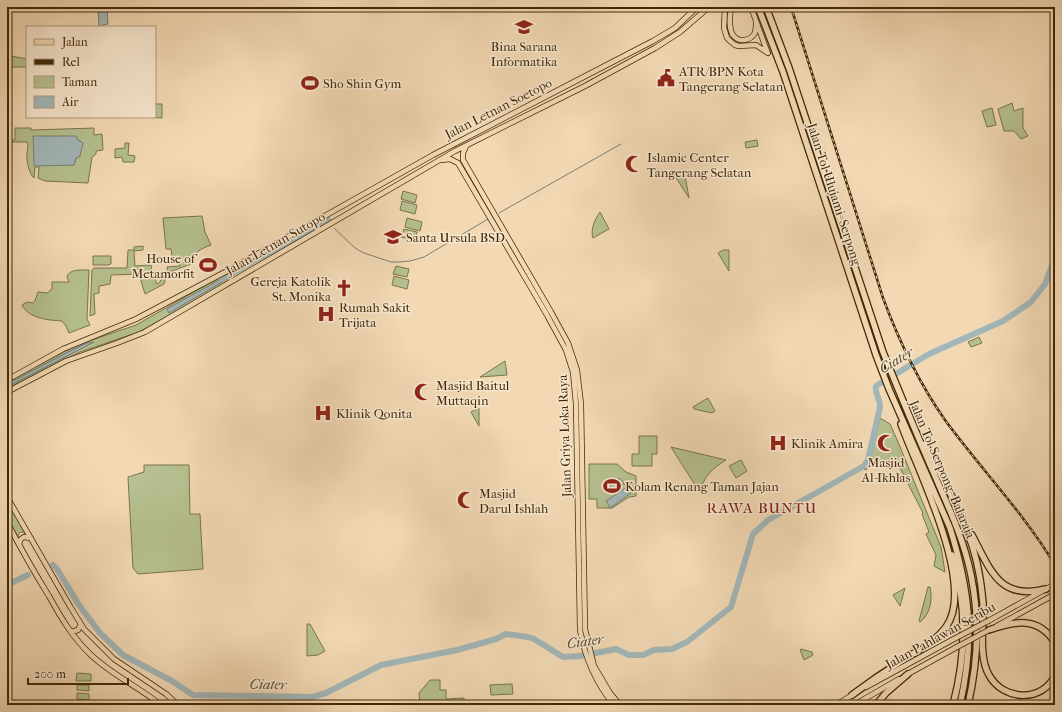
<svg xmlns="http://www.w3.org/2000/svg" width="1062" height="712" viewBox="0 0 1062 712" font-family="'IM FELL French Canon',serif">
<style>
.green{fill:#b6c090;stroke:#7b744c;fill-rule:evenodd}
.water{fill:#a2b7b9;stroke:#7b7e72}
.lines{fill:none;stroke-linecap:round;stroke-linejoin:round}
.stream{stroke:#7b7e72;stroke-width:1}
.river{stroke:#a2b7b9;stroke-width:6}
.major-casing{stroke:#402908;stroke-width:6}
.highway-casing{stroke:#402908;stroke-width:8}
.major{stroke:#f2d9b4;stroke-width:4.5}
.highway{stroke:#f2d9b4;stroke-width:5.5}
.rail-casing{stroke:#402908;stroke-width:2.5}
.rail{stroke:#f7e6ce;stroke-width:1;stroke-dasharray:3;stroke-linecap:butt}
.major-bridge-casing{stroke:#402908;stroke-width:6;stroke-linecap:butt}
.major-bridge{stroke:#f2d9b4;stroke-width:4.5}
.labels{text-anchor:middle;stroke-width:3;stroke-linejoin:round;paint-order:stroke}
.poi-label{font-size:13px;fill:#402908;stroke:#f7e6ce;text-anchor:start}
.street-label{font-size:13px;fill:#402908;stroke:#f7e6ce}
.water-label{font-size:14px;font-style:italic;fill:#584c34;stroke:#f7e6ce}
.quarter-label{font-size:15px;letter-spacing:1px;fill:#7a1f14;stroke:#f7e6ce}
</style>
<rect width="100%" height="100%" fill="#f2d9b4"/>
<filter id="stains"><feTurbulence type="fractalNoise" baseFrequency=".005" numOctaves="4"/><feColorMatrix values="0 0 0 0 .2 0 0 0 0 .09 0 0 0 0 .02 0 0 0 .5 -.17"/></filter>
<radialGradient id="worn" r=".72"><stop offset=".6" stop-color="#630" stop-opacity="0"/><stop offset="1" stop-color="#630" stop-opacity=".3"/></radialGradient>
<path class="green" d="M11,56L27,59V67H11Z
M1012,103L1014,111L1023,108V128L1028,136L1021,139L1014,131H1004L998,109Z
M155,104H162V118L149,117H155Z
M992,108L996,125L987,127L982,111Z
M15,128H31V130H33L94,128V135L102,134L103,150L96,151V154L92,157L88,183L45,181L38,178L39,167H35L34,178C29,174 26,160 27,154C27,149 29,147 27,142H7V140H15ZM76,138L78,140L80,156L76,158L74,165Z
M757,140L758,146L746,148L745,142Z
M125,143H129L128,155L135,156L134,162H123L122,157L115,158V149L125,148Z
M684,170L689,198L673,173Z
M403,191L417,195L415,203L401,199Z
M402,201L417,205L415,214L400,210Z
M600,212L609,229L593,238C590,230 595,219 600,212Z
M202,216L205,232L211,245C200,249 194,252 191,264L167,273L164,284L145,294L139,274L111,275L110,284L99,286V293L94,294L95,314L90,316L92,270L94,268H127L128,250H134V247L143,246V250L134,251L135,266L151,265L152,272L155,271L156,283L158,284L168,271L167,267L180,266L179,262H173L171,249H166L163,218Z
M407,218L422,222L420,231L405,227Z
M404,229L417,232L415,240L401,237Z
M723,250H729V271L718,253Z
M93,256H111V264L107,265H93Z
M396,266L409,269L407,277L393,274Z
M83,270H89L87,319L90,325L69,333L66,326L62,321C49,320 29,319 22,305L27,302L33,303L35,301L38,292L47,293L52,289V282H69L67,277C69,270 77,270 83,270Z
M227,273L231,276V280L139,332L80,352L7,389V387L88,345L87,343L70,351L7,384V382L77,345L136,325Z
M394,276L409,280L407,289L392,285Z
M979,337L982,343L971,347L968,342Z
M505,361L507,375L480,377Z
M708,398L715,411L712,413L694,409L693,407Z
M479,408V426L471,412Z
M880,418L890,424L898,442L941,547L945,572L934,566L936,555L926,534L929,532L922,514L923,513L896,460L886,467C876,462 874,465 865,470L863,467L870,460Z
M639,436H657V454H652V466H632V454H639Z
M671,447L726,460C712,469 705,475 700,491L697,488Z
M741,460L747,471L736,478L729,466Z
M589,464H617L626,472L636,476V496L629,497L612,508H597V499H589Z
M144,465H189L190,514H200L203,569L138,574L133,568L128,477L144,472Z
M7,501L26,534C23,532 20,531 18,535V539L7,519Z
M928,587H930C933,599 930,615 920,622L919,621Z
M905,588L900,606L893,595Z
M307,624H310L325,651L318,655L307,656Z
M801,649L812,652L813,655L804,660L800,650Z
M77,673L91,674V681H76Z
M430,680H440V690H446V699L464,698V705H420L419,693Z
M512,684L513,694L491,695L490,685Z
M77,685H89V691L77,690Z
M77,693L89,694V700L77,699Z"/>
<path class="water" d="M98,7H107L108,24L102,25V27H99Z
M33,136H76L78,140L83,143L80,156L76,158L74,165L34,166Z
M228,275L229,278L169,313L167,309Z
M94,342L7,387V384L70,351L87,343Z
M619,478L625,484H623L615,491L610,486Z
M627,487L631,493L610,508L606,501Z"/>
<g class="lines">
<path class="stream" d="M499,213L621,144
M334,228L355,248L364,253L391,262H399L410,261L424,257L488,219"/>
<path class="river" d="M222,279L328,220
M53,565L57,569L79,605L100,633L123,655L172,681L193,695L312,697L326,693L381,665L457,650L496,639L506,634L528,637L534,639L563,657L580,656L616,649L629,655H643L654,650L672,649L687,642L731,607L753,534L768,520L864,466L868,460L880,407C881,400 874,393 876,386L929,354L1003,321L1031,302L1045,284L1055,257
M7,583L13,582L28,575"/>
<g class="major-casing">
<path id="major" d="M725,7L724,28L727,38L730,41L735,45L739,46L756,45L768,53
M731,7C730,15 728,28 733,35C739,43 750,41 755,33C756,29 756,25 756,21
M751,7L767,51
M466,146L463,153V160L551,312L568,343L577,370L581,404L585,629L594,666L610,693L620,705
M442,160L450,159L458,163L547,315L566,350L573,372L576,404L580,630C585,658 596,683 614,705
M7,380L63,349L136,319L229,270L433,155L653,41L675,28L697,7
M7,392L66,361L117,343L145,332L455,151L585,86L655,48L680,32L709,7
M7,497L71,608L84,629L114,659L166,694L178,705
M7,522C20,547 34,572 49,596C61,618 73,638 91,655C112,675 139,687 161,705
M19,544L21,539L24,537L31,538
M990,620L1055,584
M997,626L1055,594
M71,632L78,630L81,624
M906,675L955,648
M866,687L952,640
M836,705L854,694
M854,705L899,679"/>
</g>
<g class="highway-casing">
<path id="highway" d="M758,7L783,72L876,355L889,389L950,528C970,592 975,639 960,705
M766,7L789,68L883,352C900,394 917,435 935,476C949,508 964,540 971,575C980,619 978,662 968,705
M925,444C946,486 971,527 979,573C981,583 982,593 983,603C984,624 978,656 989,675C1003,701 1043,703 1055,675
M972,535C990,569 999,601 1046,589
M952,555C967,604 966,656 953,705
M989,630C1014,621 1039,616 1055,643
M852,695C868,683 884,672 900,662C915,652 935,642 946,627C977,585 917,469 901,424
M876,705L886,693L908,674"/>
</g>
<use href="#major" class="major"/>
<use href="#highway" class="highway"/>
<g class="rail-casing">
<path id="rail" d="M791,7L883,298C899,341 919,383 945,420C981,469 1023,512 1055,565"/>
</g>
<use href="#rail" class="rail"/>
<g class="major-bridge-casing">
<path id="major-bridge" d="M952,640L990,620
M955,648L989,630"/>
</g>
<use href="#major-bridge" class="major-bridge"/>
</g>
<defs>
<g id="university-bare" transform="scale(1.38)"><path d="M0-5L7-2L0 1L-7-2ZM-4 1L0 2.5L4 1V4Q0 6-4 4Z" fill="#8f2418" stroke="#f7e6ce" stroke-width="2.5" paint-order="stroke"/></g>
<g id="civic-bare" transform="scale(1.38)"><path d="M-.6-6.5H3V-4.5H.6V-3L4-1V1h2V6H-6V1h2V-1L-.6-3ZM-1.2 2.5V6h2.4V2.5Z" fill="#8f2418" stroke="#f7e6ce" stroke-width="2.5" paint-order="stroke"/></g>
<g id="stadium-bare" transform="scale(1.38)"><path d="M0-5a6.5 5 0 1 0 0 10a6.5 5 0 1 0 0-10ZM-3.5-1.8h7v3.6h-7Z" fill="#8f2418" stroke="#f7e6ce" stroke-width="2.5" paint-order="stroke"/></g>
<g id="mosque-bare" transform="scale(1.38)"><path d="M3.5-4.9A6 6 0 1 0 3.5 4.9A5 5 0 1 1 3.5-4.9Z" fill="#8f2418" stroke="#f7e6ce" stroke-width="2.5" paint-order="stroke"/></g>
<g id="school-bare" transform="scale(1.38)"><path d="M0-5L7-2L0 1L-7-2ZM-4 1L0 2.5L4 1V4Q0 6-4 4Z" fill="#8f2418" stroke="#f7e6ce" stroke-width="2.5" paint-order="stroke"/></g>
<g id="church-bare" transform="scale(1.38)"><path d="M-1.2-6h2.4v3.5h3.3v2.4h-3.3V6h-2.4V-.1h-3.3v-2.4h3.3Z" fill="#8f2418" stroke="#f7e6ce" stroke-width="2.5" paint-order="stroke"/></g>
<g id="hospital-bare" transform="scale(1.38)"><path d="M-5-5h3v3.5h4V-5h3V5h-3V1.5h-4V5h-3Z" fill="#8f2418" stroke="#f7e6ce" stroke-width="2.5" paint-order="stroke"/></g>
</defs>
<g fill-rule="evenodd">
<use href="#university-bare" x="524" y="27"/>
<use href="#civic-bare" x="666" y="78"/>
<use href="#stadium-bare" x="310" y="83"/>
<use href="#mosque-bare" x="634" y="164"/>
<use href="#school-bare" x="393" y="237"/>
<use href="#stadium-bare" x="208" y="265"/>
<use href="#church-bare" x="344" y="288"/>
<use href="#hospital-bare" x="326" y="314"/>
<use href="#mosque-bare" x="423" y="392"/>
<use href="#hospital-bare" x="323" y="413"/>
<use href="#hospital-bare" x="778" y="443"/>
<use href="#mosque-bare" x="886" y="443"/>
<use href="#stadium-bare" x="612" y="486"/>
<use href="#mosque-bare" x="466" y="500"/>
</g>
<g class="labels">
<g class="poi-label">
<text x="524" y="51" text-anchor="middle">Bina Sarana<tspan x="524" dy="15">Informatika</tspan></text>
<text x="679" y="76">ATR/BPN Kota<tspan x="679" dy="15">Tangerang Selatan</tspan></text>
<text x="323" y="88">Sho Shin Gym</text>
<text x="647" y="162">Islamic Center<tspan x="647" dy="15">Tangerang Selatan</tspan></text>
<text x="406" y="242">Santa Ursula BSD</text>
<text x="195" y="263" text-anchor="end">House of<tspan x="195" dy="15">Metamorfit</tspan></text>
<text x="331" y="286" text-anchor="end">Gereja Katolik<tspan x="331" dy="15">St. Monika</tspan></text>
<text x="339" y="312">Rumah Sakit<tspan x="339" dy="15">Trijata</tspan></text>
<text x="436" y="390">Masjid Baitul<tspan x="436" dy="15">Muttaqin</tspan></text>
<text x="336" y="418">Klinik Qonita</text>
<text x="791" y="448">Klinik Amira</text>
<text x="886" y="467" text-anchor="middle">Masjid<tspan x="886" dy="15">Al-Ikhlas</tspan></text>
<text x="625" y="491">Kolam Renang Taman Jajan</text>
<text x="479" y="498">Masjid<tspan x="479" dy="15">Darul Ishlah</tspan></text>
</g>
<g class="street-label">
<text transform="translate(498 108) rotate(-27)" y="5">Jalan Letnan Soetopo</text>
<text transform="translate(835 194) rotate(72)" y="5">Jalan Tol Ulujami–Serpong</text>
<text transform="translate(275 243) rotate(-30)" y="5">Jalan Letnan Sutopo</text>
<text transform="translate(564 436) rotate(-92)" y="5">Jalan Griya Loka Raya</text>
<text transform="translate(943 469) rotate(67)" y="5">Jalan Tol Serpong–Balaraja</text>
<text transform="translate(940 635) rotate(-29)" y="5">Jalan Pahlawan Seribu</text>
</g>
<g class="water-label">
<text transform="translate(896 360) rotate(-31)" y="5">Ciater</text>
<text transform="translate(585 641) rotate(-8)" y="5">Ciater</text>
<text transform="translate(268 684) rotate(1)" y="5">Ciater</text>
</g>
<g class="quarter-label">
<text x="762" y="513">RAWA BUNTU</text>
</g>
</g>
<rect width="1062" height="712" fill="none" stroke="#f2d9b4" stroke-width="24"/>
<rect x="8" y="8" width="1046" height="696" fill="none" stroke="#402908" stroke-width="2"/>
<rect x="12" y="12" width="1038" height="688" fill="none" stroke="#402908"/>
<rect x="26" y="26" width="130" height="92" fill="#f7e6ce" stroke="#ae9a7f"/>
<rect x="34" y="39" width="20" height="6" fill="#f2d9b4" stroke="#ae9a7f"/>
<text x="62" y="46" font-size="12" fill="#402908">Jalan</text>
<rect x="34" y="59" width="20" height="6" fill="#402908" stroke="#ae9a7f"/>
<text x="62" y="66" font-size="12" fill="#402908">Rel</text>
<rect x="34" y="76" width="20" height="12" fill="#b6c090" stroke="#ae9a7f"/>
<text x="62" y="86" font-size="12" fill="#402908">Taman</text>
<rect x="34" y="96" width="20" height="12" fill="#a2b7b9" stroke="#ae9a7f"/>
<text x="62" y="106" font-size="12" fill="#402908">Air</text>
<path d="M28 678v6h100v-6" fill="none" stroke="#402908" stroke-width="2"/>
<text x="34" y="678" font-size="12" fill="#402908" stroke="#f7e6ce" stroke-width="3" paint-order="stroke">200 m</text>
<rect width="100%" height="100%" filter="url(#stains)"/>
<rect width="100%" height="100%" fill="url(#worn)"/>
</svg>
